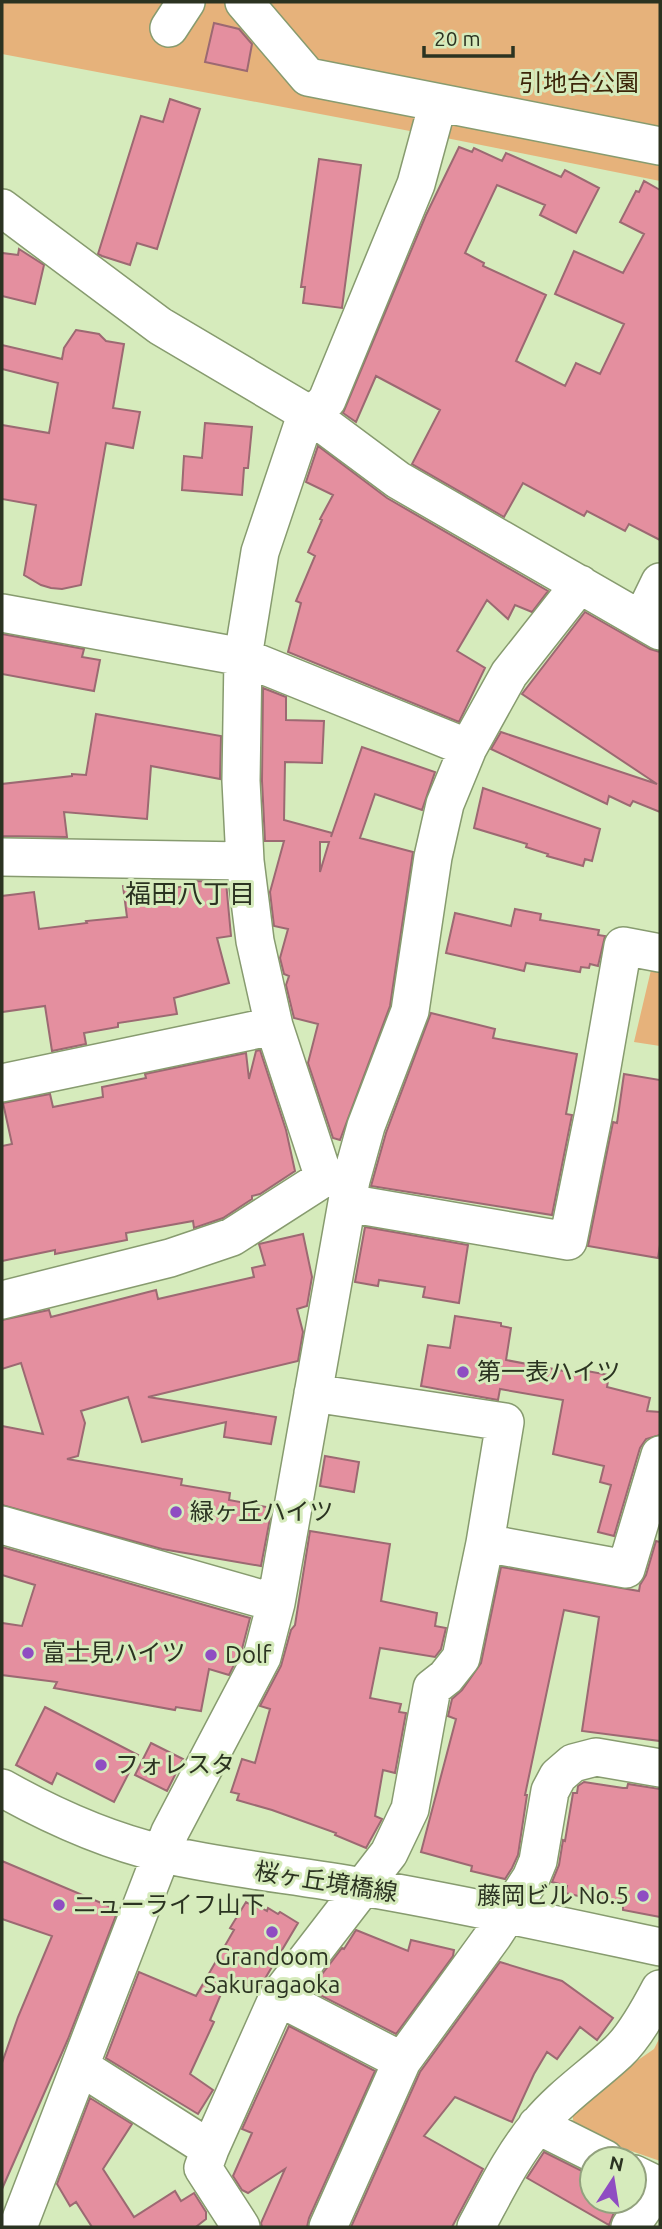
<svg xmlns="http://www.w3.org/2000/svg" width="662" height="2229" viewBox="0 0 662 2229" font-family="Ubuntu,'Noto Sans JP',sans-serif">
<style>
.green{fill:#e6b27b}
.building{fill:#e48f9f;stroke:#9c6972;stroke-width:2;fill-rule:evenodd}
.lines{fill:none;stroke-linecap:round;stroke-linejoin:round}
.minor-casing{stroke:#879b6f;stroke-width:40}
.minor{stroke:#fff;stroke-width:37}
.poi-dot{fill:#8f4dc2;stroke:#d6ebbc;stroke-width:2.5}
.labels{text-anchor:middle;stroke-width:6;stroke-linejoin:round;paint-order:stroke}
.park-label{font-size:24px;fill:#3c2509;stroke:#d6ebbc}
.poi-label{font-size:24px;fill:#2b3321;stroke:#d6ebbc;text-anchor:start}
.street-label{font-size:24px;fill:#2b3321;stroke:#d6ebbc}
.neighbourhood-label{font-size:26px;fill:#2b3321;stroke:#d6ebbc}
</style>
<rect width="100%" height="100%" fill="#d6ebbc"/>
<path class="green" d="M2,2H660V181L431,135L2,54Z
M651,970L660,971V1046L634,1042Z
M660,2037V2161L574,2131L572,2106L654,2049Z"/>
<path class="building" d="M214,23L239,29L252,44L247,71L205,62Z
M170,99L200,109L157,249L137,243L130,265L102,256L98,254L141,116L163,122Z
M459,147L472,152L474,148L502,161L506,153L561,177L565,170L599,188L576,233L540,215L545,205L497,185L465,253L484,263L483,266L546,295L516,361L565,386L576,363L600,374L624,324L555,294L574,251L623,273L644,234L620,222L636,191L639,192L644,181L660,190V540L629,524L625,531L587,511L584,516L523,483L504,517L412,464L440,410L376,376L356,422L343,413L426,215Z
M319,159L361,165L342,308L303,303L305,287H301Z
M19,249L44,265L35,304L2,296V253L18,255Z
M76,330L99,334L106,341L124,344L113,408L140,412L133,448L106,443L81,585L62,589L51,588L41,585L24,575L36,505L2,499V425L49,433L58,383L2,369V345L62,359L64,348Z
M205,423L252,427L248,468H244L242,495L182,490L184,456L202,458Z
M318,446L387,498L548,591L532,612L515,605L508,619L487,600L457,651L485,668L459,722L288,652L301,603L296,601L315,556L308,552L322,520L320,519L333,495L306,482Z
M585,612L650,649L660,652V812L633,801L630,806L609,796L607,804L491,749L501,732L657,784L522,694Z
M2,634L84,649L82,657L100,660L94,691L2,674Z
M263,688L286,697V720L324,721L322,763L285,762L284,820L332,833L331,837L362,747L435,772L422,810L375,794L360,838L413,852L390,1006L340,1140L333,1138L308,1063L318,1024L294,1018L286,985L289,976L284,974L280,958L288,929L274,926L270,892L284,841H265L262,781ZM320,842H329L320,872Z
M96,714L221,736L220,779L151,766L147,819L64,812L67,837L2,836V784L72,776V774L86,775Z
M483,788L600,829L592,861L585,859L583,866L547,856L548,854L526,847L527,844L474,828Z
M193,881L226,882L231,936L217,938L229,983L174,998L177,1014L118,1023V1027L84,1033L86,1044L52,1051L45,1006L2,1012V896L34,892L39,929L87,923L86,921L127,917L123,886L145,883L146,892L193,885Z
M515,909L541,914L540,920L599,930L598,935L605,936L598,966L590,964L589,968L581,967L580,972L526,963L524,971L446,953L455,913L511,926Z
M431,1013L495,1029L493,1038L577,1054L566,1114L572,1115L552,1215L371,1186L386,1133Z
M260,1050L286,1130L295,1171L260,1194L252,1196V1199L223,1218L194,1228L193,1221L126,1233L127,1240L55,1254V1250L2,1261V1146L12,1144L3,1103L50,1094L53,1107L103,1097L102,1087L146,1078L145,1074L246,1053L249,1079L256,1051Z
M624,1074L660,1080V1245L658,1258L588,1246L613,1122L617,1123Z
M365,1227L468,1245L459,1303L423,1297L425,1287L379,1280L378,1286L355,1282Z
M303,1234L312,1277L307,1306L297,1309L303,1332L298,1361L148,1397L276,1417L271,1444L224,1437L226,1422L142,1442L128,1397L81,1411L85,1423L78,1456L67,1459L182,1479L181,1485L230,1493L229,1500L272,1508L261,1566L162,1549L2,1505V1426L43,1434L21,1363L2,1369V1320L49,1310L51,1317L156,1290L158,1299L254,1277L252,1268L265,1265L259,1244Z
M455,1316L501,1323V1326L511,1328L506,1360L580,1374L581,1370L609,1375L607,1387L650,1398L647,1411L660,1412V1435L646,1439L640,1448L614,1536L598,1532L611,1485L600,1482L604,1466L553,1454L563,1400L500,1389L498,1400L421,1386L428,1345L450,1348Z
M325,1456L359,1462L354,1492L320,1486Z
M310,1531L390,1544L381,1601L437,1613L435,1626L446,1628L441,1649L435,1657L380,1648L370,1698L401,1704L399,1712L406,1713L395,1773L383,1770L375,1816L382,1819L366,1848L335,1835L336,1833L272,1810L237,1800L239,1794L231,1792L242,1759L255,1763L270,1709L260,1706L281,1666L291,1630L295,1625Z
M656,1541L660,1542V1741L582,1731L599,1617L564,1610L525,1795H527L518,1855L512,1868L505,1879L471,1871L472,1866L421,1852L456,1719L448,1716L452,1699L462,1690L481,1663L501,1567L639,1591L640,1585L646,1575Z
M2,1547L250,1618L242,1649L229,1675L209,1669L201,1711L176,1707L175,1710L54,1688L57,1682L2,1675V1623L22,1626L35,1585L2,1575Z
M45,1707L138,1755L114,1802L57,1773L52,1784L16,1765Z
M151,1743L183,1759L167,1791L135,1775Z
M584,1782L623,1788H627L628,1784L660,1789V1917L623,1910V1906L565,1893L567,1886L552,1882L559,1865L563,1840L565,1841L573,1793H577L578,1786Z
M2,1861L118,1910L68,2039L2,2189V2063L18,2017L52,1936L2,1919Z
M246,1902L256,1908L258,1906L267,1911L268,1908L278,1914L280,1912L298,1923L257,1992L229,1975L210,2020L214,2022L190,2074L213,2090L198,2114L106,2058L139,1972L196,1996L234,1930L230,1928Z
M356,1930L408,1951L411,1940L454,1950L453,1956L396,2034L310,1990L342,1948L344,1949Z
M500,1962L562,1981L613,2018L597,2040L580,2027L557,2059L547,2052L534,2074L512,2122L455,2097L424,2136L483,2169L452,2227H351L420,2072Z
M289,2026L375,2071L309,2218L307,2227H262L261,2223L285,2169L248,2193L242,2190L233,2176L252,2133L242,2129Z
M90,2098L132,2124L103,2169L134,2217L175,2191L181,2201L194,2193L206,2212V2219L197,2226L198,2227H92L76,2202L70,2206L57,2184Z
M544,2152L592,2176V2201H623L613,2215L609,2225L527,2178Z"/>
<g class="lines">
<g class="minor-casing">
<path id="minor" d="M244,2L308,77L660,146
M169,28L186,2
M2,208L160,326L312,416L398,480L660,631
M2,613L243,657L468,748
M642,619L660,582
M2,857L245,861
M2,1083L274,1026
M351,1180L324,1178L274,1026L255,941L245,861L241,781L243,657L260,552L302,427L327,400L416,184L438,103
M347,1203L568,1241L595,1107L623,946L660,953
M2,1300L170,1258L232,1237L324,1178
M2,1525L276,1603
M485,1543L626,1569L660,1455
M2,1788C52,1816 108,1841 164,1854C230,1869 297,1875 363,1887C463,1904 562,1926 660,1947
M278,1997L402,2061
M81,2067L210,2149
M537,2125L605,2159
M18,2227L170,1832L262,1657L276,1603L351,1180L366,1126L410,1011L433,857L445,804L468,748L509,674L580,584
M241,2227L203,2168L210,2149L278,1997L389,1853L410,1809L432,1688L446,1677L461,1658L485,1543L505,1422L313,1393
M328,2227L402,2061L493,1936L531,1878L538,1861L550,1791L558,1776L573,1763L596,1757L660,1768
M476,2227C495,2192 512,2156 538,2125C561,2097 591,2077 618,2052C635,2036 649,2010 660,1989
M630,2227L659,2186L634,2174"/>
</g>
<use href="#minor" class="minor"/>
</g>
<g class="poi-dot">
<circle cx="463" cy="1372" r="7"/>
<circle cx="176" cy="1512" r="7"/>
<circle cx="28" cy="1653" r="7"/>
<circle cx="211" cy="1655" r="7"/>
<circle cx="101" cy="1765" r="7"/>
<circle cx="643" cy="1896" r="7"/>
<circle cx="59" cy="1905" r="7"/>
<circle cx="272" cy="1932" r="7"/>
</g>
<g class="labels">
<g class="park-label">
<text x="579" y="91">引地台公園</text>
</g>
<g class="poi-label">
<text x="477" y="1380">第一表ハイツ</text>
<text x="190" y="1520">緑ヶ丘ハイツ</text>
<text x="42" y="1661">富士見ハイツ</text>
<text x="225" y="1663">Dolf</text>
<text x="115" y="1773">フォレスタ</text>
<text x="629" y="1904" text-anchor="end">藤岡ビル No.5</text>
<text x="73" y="1913">ニューライフ山下</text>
<text x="272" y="1965" text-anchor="middle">Grandoom<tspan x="272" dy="28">Sakuragaoka</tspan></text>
</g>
<g class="street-label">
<text transform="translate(326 1882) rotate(9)" y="8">桜ヶ丘境橋線</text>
</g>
<g class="neighbourhood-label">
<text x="190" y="903">福田八丁目</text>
</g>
</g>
<rect width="662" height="2229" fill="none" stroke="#2b3321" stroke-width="7"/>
<g transform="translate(613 2180) rotate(12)"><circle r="33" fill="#d6ebbc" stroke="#92a17e" stroke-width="2"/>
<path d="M0-5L12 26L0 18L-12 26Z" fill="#8f4dc2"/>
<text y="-10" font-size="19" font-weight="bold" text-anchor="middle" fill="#2b3321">N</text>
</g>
<path d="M424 46v10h89v-10" fill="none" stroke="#2b3321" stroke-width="3.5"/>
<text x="434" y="46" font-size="21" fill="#2b3321" stroke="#d6ebbc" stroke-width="5" paint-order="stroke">20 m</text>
</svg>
